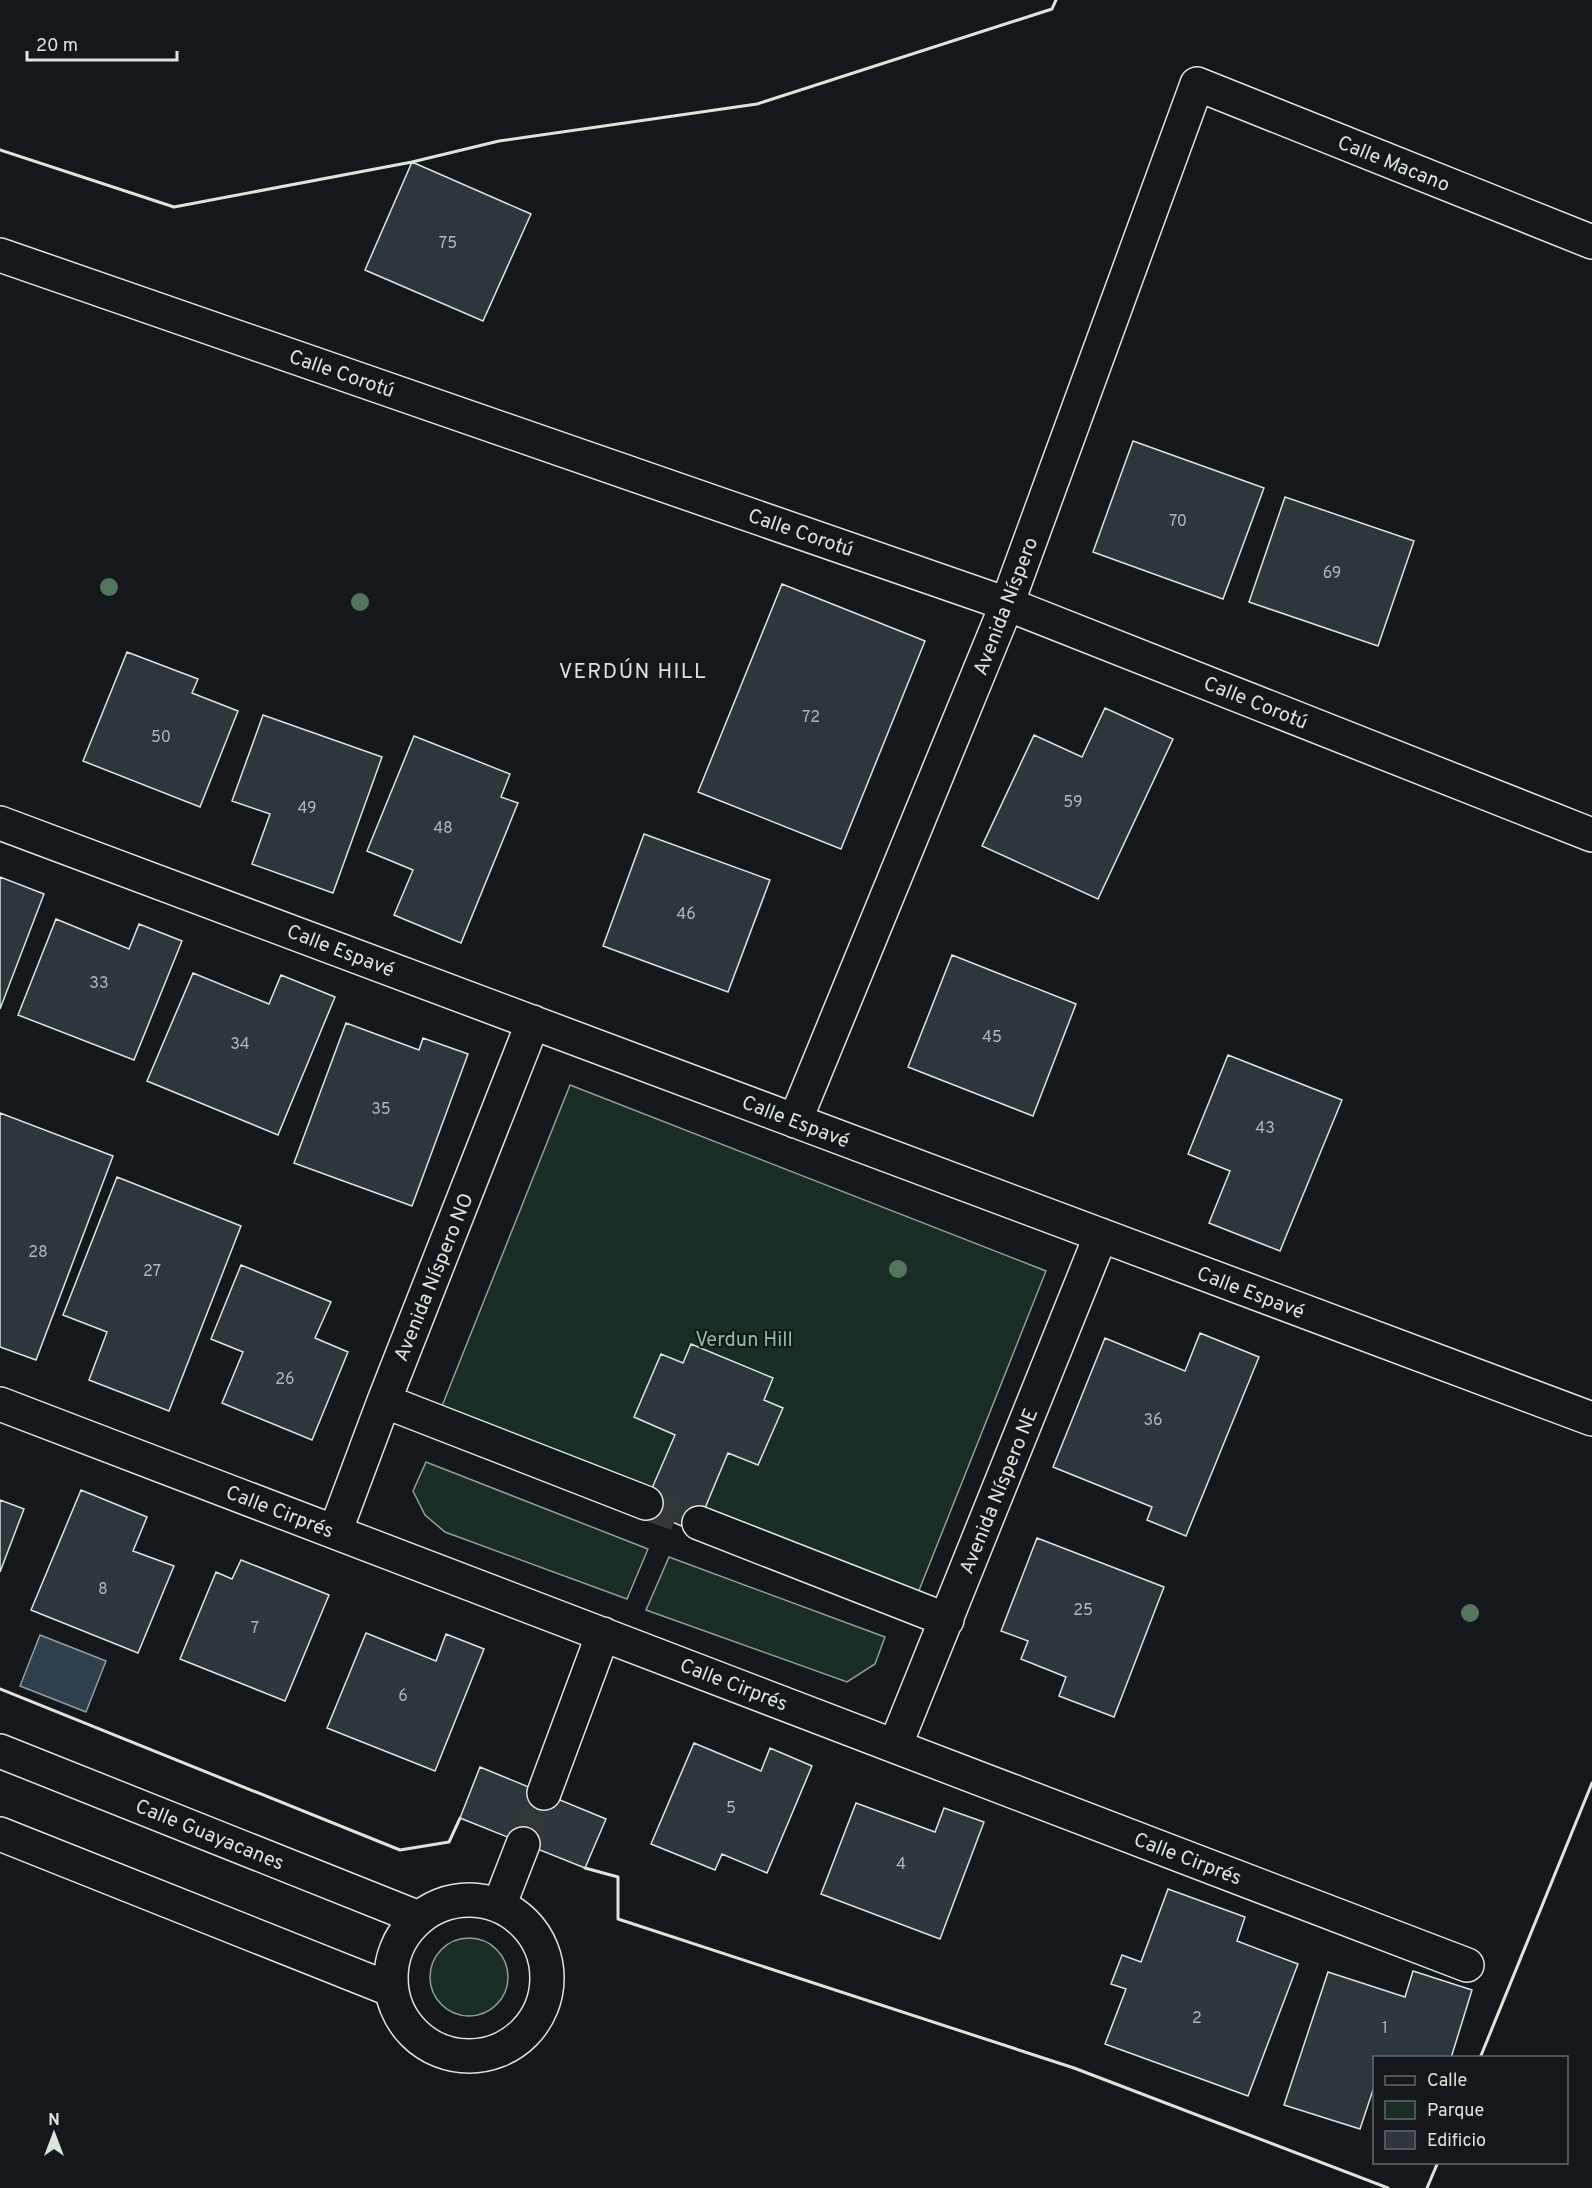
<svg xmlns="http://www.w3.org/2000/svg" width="1592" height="2188" viewBox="0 0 1592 2188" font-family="Overpass,sans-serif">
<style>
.green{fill:#1a2d24;stroke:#939e99;stroke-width:1.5}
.water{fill:#2f3f4d;stroke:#939e99;stroke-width:1.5}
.building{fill:#2c363c;stroke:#d8e6dc;stroke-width:1.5}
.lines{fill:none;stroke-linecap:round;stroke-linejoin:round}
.minor-tunnel{stroke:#313739;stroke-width:33;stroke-dasharray:33 16;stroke-linecap:butt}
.minor-casing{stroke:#d8e6dc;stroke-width:36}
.minor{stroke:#14181c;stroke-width:33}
.wall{stroke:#d8e6dc;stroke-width:3}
.tree{fill:#55745f}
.labels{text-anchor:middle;stroke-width:4.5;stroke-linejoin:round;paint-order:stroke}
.number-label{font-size:16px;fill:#adbab4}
.street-label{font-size:20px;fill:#d8e6dc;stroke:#14181c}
.park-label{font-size:20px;fill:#8ac095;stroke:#14181c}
.neighbourhood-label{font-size:21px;letter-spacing:1.5px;fill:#d8e6dc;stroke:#14181c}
</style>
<rect width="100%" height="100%" fill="#14181c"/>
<path class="green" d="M570,1085L1046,1271L918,1593L442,1406Z
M426,1462L648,1549L627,1599L445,1532L425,1515L413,1491Z
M669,1557L885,1637L875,1664L847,1682L646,1610Z
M430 1977a39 39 0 1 1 78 0a39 39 0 1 1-78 0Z"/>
<path class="water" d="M40,1635L106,1661L86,1712L20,1686Z"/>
<path class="building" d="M412,162L531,214L483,321L365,270Z
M1133,441L1264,488L1223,599L1093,552Z
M1285,497L1414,541L1378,646L1249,602Z
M782,584L925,641L841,849L698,792Z
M127,652L198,679L192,693L238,711L200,807L83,761Z
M1105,708L1173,739L1098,899L982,846L1034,735L1082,757Z
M263,715L382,757L333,893L252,864L270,814L232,801Z
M414,736L510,774L501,797L518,803L461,943L394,915L413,870L367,851Z
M644,834L770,880L728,992L603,946Z
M0,877L44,894L0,1009Z
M56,919L129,949L139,924L182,941L134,1060L18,1015Z
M952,955L1076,1004L1033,1116L908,1067Z
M193,973L269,1004L281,975L335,997L278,1135L147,1081Z
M346,1023L419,1050L423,1038L468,1054L412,1206L294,1163Z
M1228,1055L1342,1100L1280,1251L1209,1223L1230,1171L1188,1154Z
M0,1113L113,1156L36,1360L0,1347Z
M117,1177L241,1226L169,1411L89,1380L107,1332L63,1315Z
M241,1265L331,1302L315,1338L348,1352L312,1440L222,1403L243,1352L211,1339Z
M1200,1333L1259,1357L1186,1536L1147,1520L1152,1507L1053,1467L1105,1338L1185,1371Z
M691,1344L773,1378L764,1400L783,1408L758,1465L728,1453L695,1532L643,1509L675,1435L634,1417L661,1354L683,1363Z
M81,1490L147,1517L133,1551L174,1566L138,1653L31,1610Z
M0,1500L24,1509L0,1572Z
M1037,1538L1164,1587L1114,1717L1059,1696L1066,1677L1021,1659L1028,1641L1001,1631Z
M241,1560L329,1595L285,1701L180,1659L216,1572L232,1579Z
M366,1633L436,1661L446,1634L484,1649L435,1771L327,1728Z
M694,1743L761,1771L770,1748L812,1766L767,1873L722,1854L715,1870L651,1844Z
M480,1767L606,1819L585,1868L460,1818Z
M856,1803L935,1832L944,1808L984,1822L940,1939L821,1894Z
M1168,1889L1245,1917L1237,1941L1298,1964L1248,2096L1105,2044L1126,1989L1111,1984L1122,1955L1141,1962Z
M1413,1971L1472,1990L1451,2058H1374V2087L1360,2129L1284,2105L1328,1972L1405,1997Z"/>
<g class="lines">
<path class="minor-tunnel" d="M646,1503L699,1523
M523,1844L544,1793"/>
<g class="minor-casing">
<path id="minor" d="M0,255L1007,604L1592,835
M0,823L1592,1419
M795,1121L1007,604L1197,84L1592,242
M384,1401L646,1503
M0,1404L1467,1965
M699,1523L947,1620
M335,1532L384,1401L533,1022
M895,1746L1101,1235
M0,1751L419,1918
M544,1793L603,1634
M0,1834L392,1990
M391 1978a78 78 0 1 1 156 0a78 78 0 1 1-156 0Z
M499,1906L523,1844"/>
</g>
<use href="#minor" class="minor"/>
<path class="wall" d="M0,150L174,207L412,162L499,141L757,104L1052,9L1056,0
M0,1689L400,1850L449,1842L460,1818
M585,1868L618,1877V1919L1074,2068L1388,2188
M1480,2058L1592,1783
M1427,2188L1438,2162"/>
</g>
<g class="tree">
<circle cx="109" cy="587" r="9"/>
<circle cx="360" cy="602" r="9"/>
<circle cx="898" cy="1269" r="9"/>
<circle cx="1470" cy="1613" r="9"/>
</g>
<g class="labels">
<g class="number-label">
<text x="448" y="248">75</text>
<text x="1178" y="526">70</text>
<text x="1332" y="578">69</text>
<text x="811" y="722">72</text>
<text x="161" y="742">50</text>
<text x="1073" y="807">59</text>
<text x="307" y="813">49</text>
<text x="443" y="833">48</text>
<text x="686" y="919">46</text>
<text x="99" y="988">33</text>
<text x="992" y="1042">45</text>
<text x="240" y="1049">34</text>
<text x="381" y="1114">35</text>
<text x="1265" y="1133">43</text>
<text x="38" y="1257">28</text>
<text x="152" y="1276">27</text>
<text x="285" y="1384">26</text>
<text x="1153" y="1425">36</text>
<text x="103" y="1594">8</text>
<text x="1083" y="1615">25</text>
<text x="255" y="1633">7</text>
<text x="403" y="1701">6</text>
<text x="731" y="1813">5</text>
<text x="901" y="1869">4</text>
<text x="1197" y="2023">2</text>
<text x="1385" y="2033">1</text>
</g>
<g class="street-label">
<text transform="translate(1394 163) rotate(22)" y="7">Calle Macano</text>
<text transform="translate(342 373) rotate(19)" y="7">Calle Corotú</text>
<text transform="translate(801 532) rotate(19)" y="7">Calle Corotú</text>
<text transform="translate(1005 606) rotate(-69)" y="7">Avenida Níspero</text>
<text transform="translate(1256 702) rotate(22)" y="7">Calle Corotú</text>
<text transform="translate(341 950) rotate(21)" y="7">Calle Espavé</text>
<text transform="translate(796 1121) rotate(21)" y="7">Calle Espavé</text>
<text transform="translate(433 1277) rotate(-68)" y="7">Avenida Níspero NO</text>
<text transform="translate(1251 1292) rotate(21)" y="7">Calle Espavé</text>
<text transform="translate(998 1491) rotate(-68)" y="7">Avenida Níspero NE</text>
<text transform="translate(280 1511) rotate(21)" y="7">Calle Cirprés</text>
<text transform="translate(734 1684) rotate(21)" y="7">Calle Cirprés</text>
<text transform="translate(210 1834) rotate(22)" y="7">Calle Guayacanes</text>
<text transform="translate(1188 1858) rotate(21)" y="7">Calle Cirprés</text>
</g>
<g class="park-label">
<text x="744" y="1346">Verdun Hill</text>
</g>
<g class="neighbourhood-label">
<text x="633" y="678">VERDÚN HILL</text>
</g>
</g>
<rect x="1373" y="2056" width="195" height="108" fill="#14181c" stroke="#626a69" stroke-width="1.5"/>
<rect x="1385" y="2076" width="30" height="9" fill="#14181c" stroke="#626a69" stroke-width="1.5"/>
<text x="1427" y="2086" font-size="18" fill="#d8e6dc">Calle</text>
<rect x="1385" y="2101" width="30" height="18" fill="#1a2d24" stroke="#626a69" stroke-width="1.5"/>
<text x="1427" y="2116" font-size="18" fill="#d8e6dc">Parque</text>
<rect x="1385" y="2131" width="30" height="18" fill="#2c363c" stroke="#626a69" stroke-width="1.5"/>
<text x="1427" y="2146" font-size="18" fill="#d8e6dc">Edificio</text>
<g transform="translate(54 2134)" stroke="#14181c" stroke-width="4.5" paint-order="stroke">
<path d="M0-4.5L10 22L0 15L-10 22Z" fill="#d8e6dc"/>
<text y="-9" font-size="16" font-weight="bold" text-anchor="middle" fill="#d8e6dc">N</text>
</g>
<path d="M27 51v9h150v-9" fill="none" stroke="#d8e6dc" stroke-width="3"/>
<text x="36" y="51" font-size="18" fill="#d8e6dc" stroke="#14181c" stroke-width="4.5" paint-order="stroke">20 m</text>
</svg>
